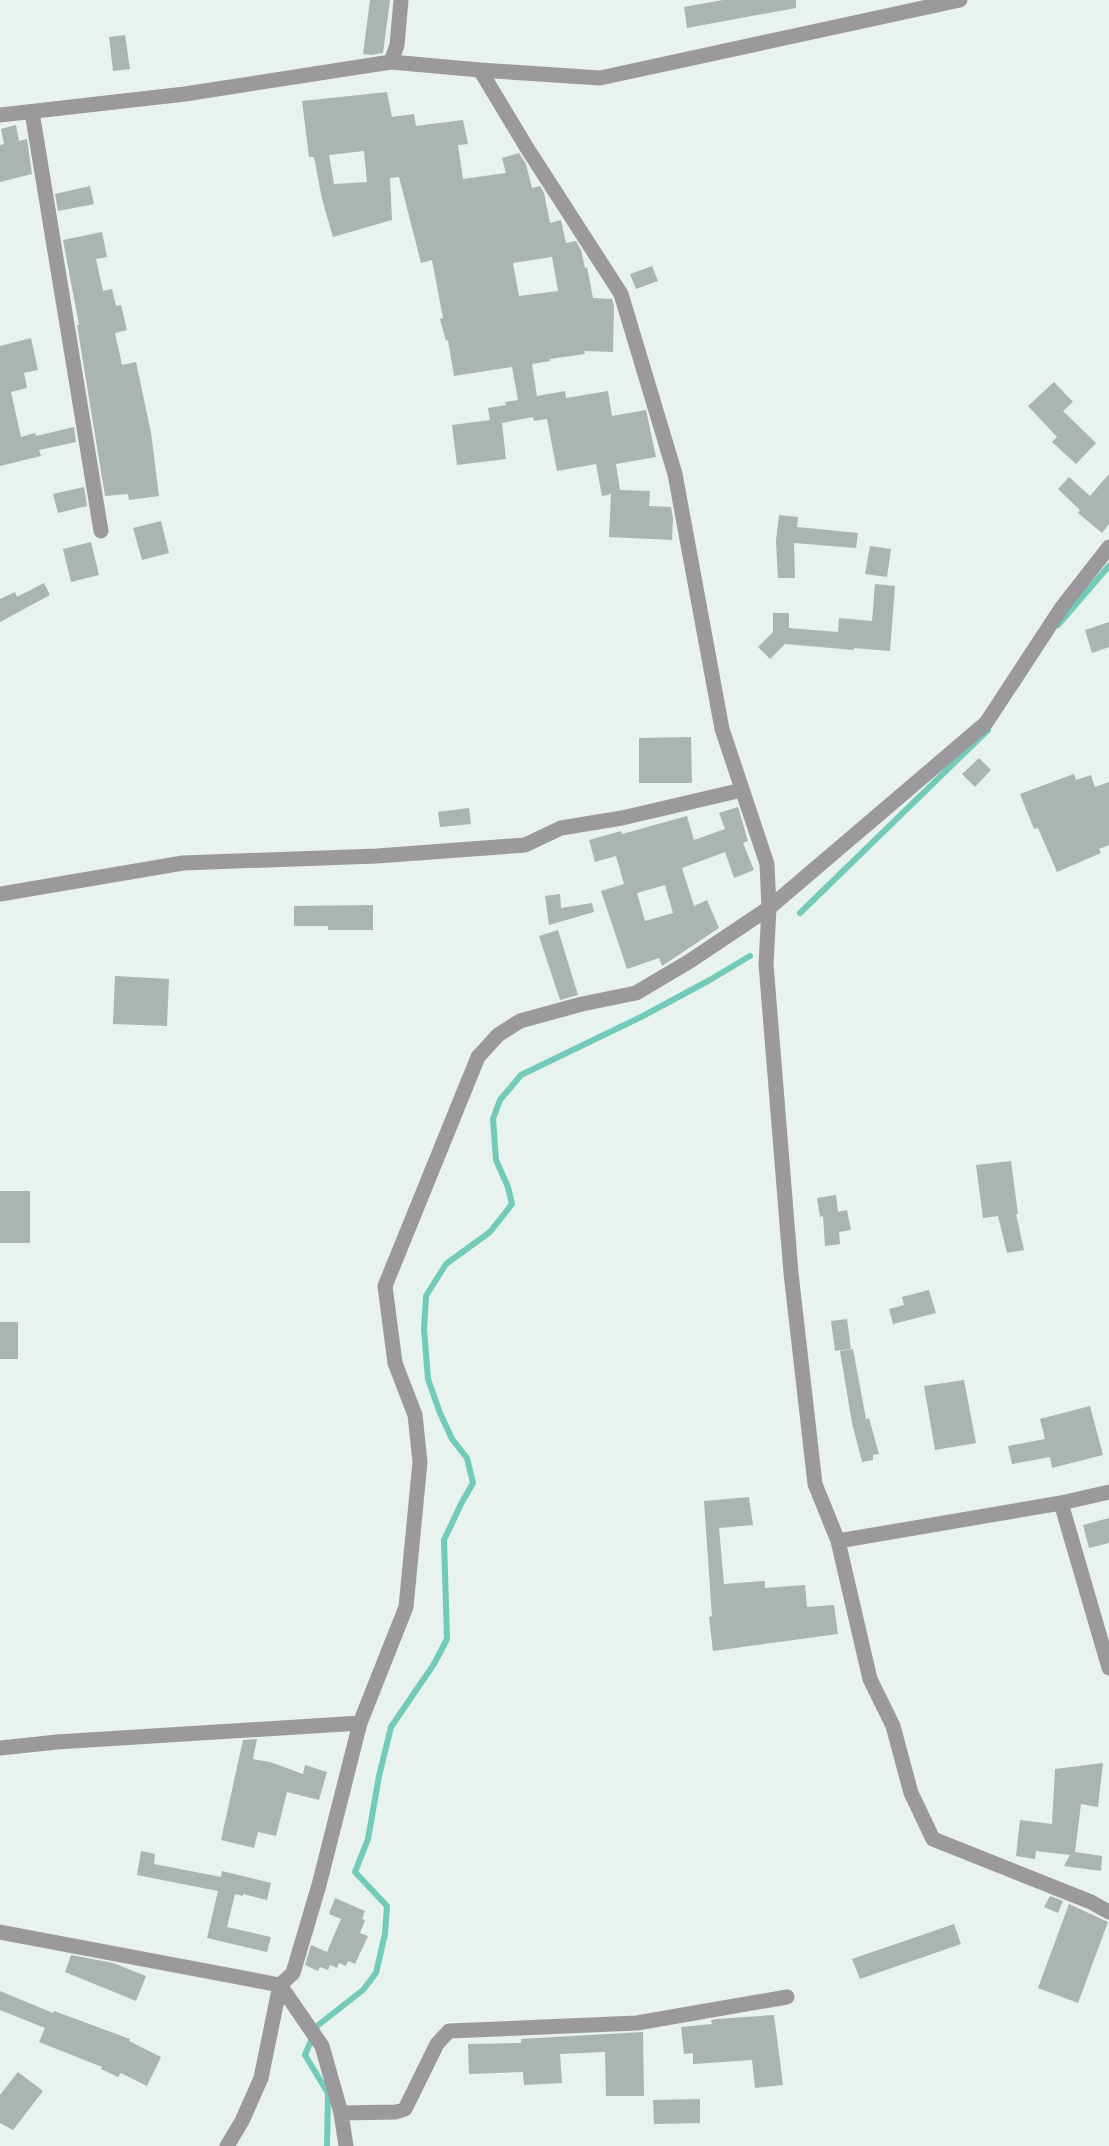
<svg xmlns="http://www.w3.org/2000/svg" width="1109" height="2146" viewBox="0 0 1109 2146" font-family="'DM Sans',sans-serif">
<style>
.lines{fill:none;stroke-linecap:round;stroke-linejoin:round}
.stream{stroke:#72cbb8;stroke-width:6}
.building{fill:#aab4b1;fill-rule:evenodd}
.minor{stroke:#9c999c;stroke-width:15}
</style>
<rect width="100%" height="100%" fill="#e8f2ef"/>
<g class="lines">
<path class="stream" d="M1058,625L1109,566
M800,913L988,730
M327,2146L328,2093L305,2055L317,2026L363,1990L376,1973L385,1934L387,1906L355,1872L368,1839L379,1776L391,1727L434,1664L447,1639L444,1540L462,1502L473,1483L467,1458L452,1439L440,1413L428,1379L424,1329L426,1296L446,1264L490,1232L512,1204L508,1187L496,1160L493,1119L500,1100L521,1075L643,1016L708,981L750,956"/>
</g>
<path class="building" d="M370,0H390L383,53L371,55L363,54Z
M723,0H796V8L687,28L684,7Z
M125,35L130,69L113,71L109,37Z
M387,92L392,117L414,114L416,126L463,120L468,144L458,145L463,179L506,173L502,158L519,153L526,164L532,188L540,186L544,193L550,223L561,220L566,243L576,241L581,250L585,268L587,267L593,298L612,299L614,306L613,352L584,351L585,354L550,359V361L532,364L537,396L565,391L566,398L608,391L612,416L646,410L656,457L616,464L620,490L650,491L649,506L671,507L673,519L672,540L609,537L611,494L602,496L596,464L557,471L547,419L534,421L533,417L502,423L506,459L457,465L452,425L490,420L488,408L506,405L505,402L518,400L512,367L454,376L448,340L446,341L440,319L443,318L432,260L421,263L399,177L390,178L392,220L333,237L322,199L314,157H309L302,101ZM364,151L367,182L334,184L329,155ZM552,257L558,291L519,296L513,263Z
M16,125L19,141L27,139L32,174L0,182V145L4,144L1,129Z
M90,186L94,204L58,211L55,194Z
M102,232L107,257L96,259L103,291L112,289L116,306L121,305L127,330L115,333L122,365L136,362L151,433L159,496L129,500L128,494L105,496L77,325H79L63,240Z
M652,266L658,281L636,289L630,274Z
M31,338L38,370L24,373L27,388L11,392L21,437L35,433L36,436L74,427L76,442L39,450L41,456L0,466V346Z
M1054,382L1073,402L1063,411L1096,443L1076,464L1052,442L1057,437L1028,406Z
M1109,474V524L1102,533L1078,513L1080,510L1058,489L1069,477L1090,496Z
M84,487L87,506L58,513L53,494Z
M779,515L798,517L797,527L858,533L856,548L794,543L795,578H778L776,541Z
M161,521L169,553L142,560L133,528Z
M91,542L99,575L71,582L63,549Z
M870,546L891,549L887,577L865,574Z
M44,583L50,595L0,622V599L15,592L17,597Z
M875,584L895,586L890,651L854,648V650L785,644L770,659L758,647L773,632V613H789V628L838,632L839,618L872,621Z
M1109,622V647L1092,653L1085,630Z
M691,737L692,783H639V738Z
M979,758L991,770L975,787L962,774Z
M1074,774L1076,780L1091,775L1095,787L1109,782V845L1099,849L1101,853L1057,872L1038,828L1034,829L1020,794Z
M738,807L748,841L743,843L754,870L734,878L725,852L682,868L694,906L707,900L719,928L662,966L659,958L627,969L601,891L624,884L616,856L595,862L589,840L621,831L622,834L687,816L694,840L725,829L719,813ZM665,885L673,913L645,921L637,893Z
M469,808L471,824L440,827L438,812Z
M560,894L561,908L592,903L594,912L549,925L545,896Z
M373,905V930H328V926H294V906Z
M558,930L578,995L560,1000L539,936Z
M115,976L169,979L167,1026L113,1024Z
M1011,1161L1018,1214H1016L1024,1250L1007,1253L998,1216L983,1218L976,1165Z
M0,1191H30V1243H0Z
M836,1195L838,1212L847,1210L851,1230L839,1232L840,1244L825,1246L823,1216L820,1217L817,1198Z
M929,1290L936,1313L893,1324L889,1309L904,1305L902,1297Z
M847,1319L851,1349L835,1351L831,1321Z
M0,1322H18V1359H0Z
M853,1349L866,1419L869,1418L879,1454L873,1455V1460L862,1462L852,1423L840,1351Z
M964,1380L976,1443L935,1450L924,1386Z
M1090,1406L1103,1455L1052,1468L1050,1457L1012,1464L1008,1446L1045,1439L1040,1419Z
M749,1497L753,1525L719,1528L724,1584L765,1581V1588L805,1585L807,1607L834,1605L838,1634L713,1651L709,1617L712,1616L704,1501Z
M1109,1518V1543L1089,1548L1083,1525Z
M257,1739L253,1759L270,1762L303,1774L305,1765L327,1772L319,1800L287,1792L276,1836L258,1832L254,1848L221,1840L243,1740Z
M1103,1763L1098,1807L1081,1804L1075,1852L1102,1856L1101,1871L1064,1866L1070,1855L1036,1851L1035,1859L1016,1856L1020,1820L1052,1824L1055,1769Z
M141,1851L155,1854L154,1864L221,1877L222,1871L271,1883L267,1900L243,1894V1896L235,1894L227,1927L271,1937L267,1952L207,1938L218,1891L137,1875Z
M1050,1896L1063,1901L1058,1913L1044,1907Z
M335,1898L365,1911L362,1919L365,1920L360,1933L368,1936L355,1964L348,1961L346,1966L339,1963L337,1968L330,1965L328,1970L320,1967L318,1971L305,1965L311,1945L327,1952L341,1919L329,1914Z
M1069,1904L1108,1922L1078,2003L1038,1988Z
M954,1924L961,1944L860,1979L852,1959Z
M71,1955L113,1963L146,1976L136,2001L65,1972Z
M0,1991L53,2013L54,2011L130,2039L129,2041L161,2057L147,2086L121,2073L118,2077L101,2069L102,2067L39,2042L45,2028L0,2010Z
M774,2015L783,2085L755,2088L752,2060L693,2064V2053L684,2054L681,2027L712,2024L711,2020L717,2019Z
M643,2032L644,2096H606L605,2052L560,2054L562,2083L524,2085L523,2072L469,2074L468,2044L521,2043V2039Z
M18,2072L43,2091L13,2130L0,2123V2095Z
M700,2099V2123L654,2124L653,2100Z"/>
<g class="lines">
<path class="minor" d="M401,0L397,45L391,62L480,70L527,148L621,294L675,474L722,729L767,864L769,908L766,964L791,1273L815,1484L838,1541L870,1679L893,1726L911,1793L933,1839L1091,1902L1109,1912
M480,70L600,78L960,0
M32,112L101,531
M0,115L185,94L391,62
M0,894L183,863L377,856L525,845L561,828L622,818L742,790
M1061,1503L1109,1668
M838,1541L1061,1503L1109,1492
M0,1748L57,1742L360,1723
M0,1932L280,1985L322,2046L341,2113L346,2146
M341,2113L396,2112L405,2109L437,2044L449,2031L637,2023L787,1997
M227,2146L242,2121L261,2078L280,1985L293,1973L319,1885L360,1723L406,1607L420,1462L415,1415L395,1363L385,1286L478,1057L498,1035L520,1021L582,1004L636,993L690,961L769,908L986,723L1062,607L1109,547"/>
</g>
</svg>
